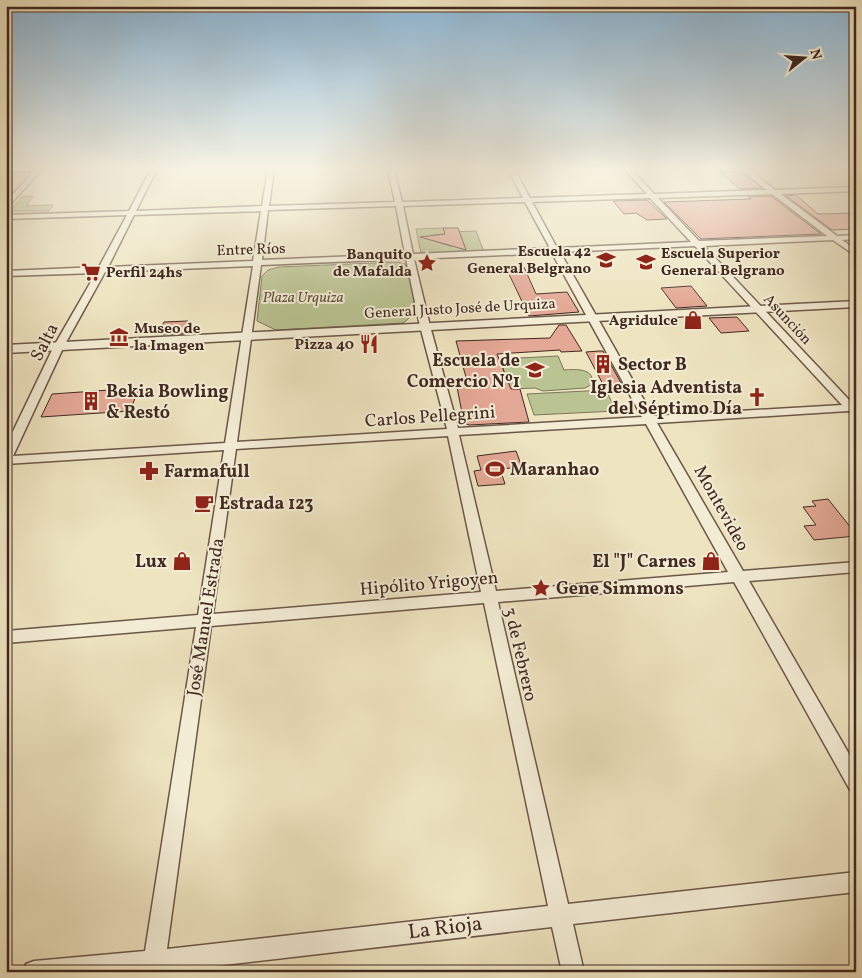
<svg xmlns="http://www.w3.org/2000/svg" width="862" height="978" viewBox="0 0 862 978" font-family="Vollkorn,serif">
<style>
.green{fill:#bac492;stroke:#7d765a;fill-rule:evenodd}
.building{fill:#e4a896;stroke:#402921}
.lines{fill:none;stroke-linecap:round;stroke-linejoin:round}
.minor-casing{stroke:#6c5849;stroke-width:3}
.tertiary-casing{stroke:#6c5849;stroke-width:3}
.minor{fill:#f4edd6;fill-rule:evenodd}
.tertiary{fill:#f4edd6;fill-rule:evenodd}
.labels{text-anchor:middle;stroke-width:4;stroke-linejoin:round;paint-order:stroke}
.far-street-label{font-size:15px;fill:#402921;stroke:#f4edd6}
.far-poi-label{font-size:15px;font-weight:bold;fill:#402921;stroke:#f4edd6;text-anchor:end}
.far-park-label{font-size:15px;font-style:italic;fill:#5e503d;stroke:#f4edd6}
.street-label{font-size:18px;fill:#402921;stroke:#f4edd6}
.poi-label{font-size:18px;font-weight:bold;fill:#402921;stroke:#f4edd6;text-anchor:start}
.near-street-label{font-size:21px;fill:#402921;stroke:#f4edd6}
</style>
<rect width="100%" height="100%" fill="#eee4c0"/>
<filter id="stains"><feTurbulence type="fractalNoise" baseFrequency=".004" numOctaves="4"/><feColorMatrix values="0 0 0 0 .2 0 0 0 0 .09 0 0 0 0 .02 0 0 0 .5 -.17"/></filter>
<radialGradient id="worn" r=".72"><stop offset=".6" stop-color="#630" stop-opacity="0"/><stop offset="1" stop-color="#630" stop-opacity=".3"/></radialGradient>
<path class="green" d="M33,196L26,206L53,205L49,211H10L22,197Z
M443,228L448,232L476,231L484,252L429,254L421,253L416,229ZM444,234L462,240L464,245L450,246L435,241L433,235Z
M398,262L405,264L408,268C411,288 422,312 403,323L276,330L257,321L262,276L268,270L279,267Z
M558,356L564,370C575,369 597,368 591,385L585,388L543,391L535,388L510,389L500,359Z
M606,390L616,411L534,415L527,394Z"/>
<path class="building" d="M720,172H741L762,188L740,189Z
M796,195L818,214L856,213V229L832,230L786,196Z
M771,196L821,234L701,239L664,202L751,199L748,197Z
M647,200L667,219L647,220L636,213L624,214L613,201Z
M443,228H458L466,250L420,237L445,234Z
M524,267L536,294L567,292L579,312L529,316L506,268Z
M691,286L707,306L676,308L661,288Z
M737,317L749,331L721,333L709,318Z
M188,321L183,334H158L164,322Z
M559,325H566L582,351L561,352L560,350L497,354L511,389H520L529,422L469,425L464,423L456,382L467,381L456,341L550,338Z
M599,351H603L624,388L606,390L586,352Z
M139,388L130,411L41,417L52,394Z
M516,451L522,467L500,469L505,484L478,486L474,471L481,470L477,456Z
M828,499L856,534V536L814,540L804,526L816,525L803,507L816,506L812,501Z"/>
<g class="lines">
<g class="minor-casing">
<path id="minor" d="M6,169H42L6,209V202L34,171L6,172Z
M151,169H157L136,211L262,206L268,169H274L269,206L395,202L388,169H394L402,202L523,198L508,169H514L530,198L647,194L624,169H631L654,194L767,190L741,169H748L775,190L856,187V191L781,194L837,236L856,235V239L842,240L856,250V256L833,240L704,246L853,404H856V413L848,411L657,423L743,571L856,562V572L749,581L856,766V793L850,790L734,582L498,602L568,904L856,872V892L573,924L584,972H562L552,927L164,972H23L26,964L34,961L145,951L196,627L6,643V631L198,615L224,450L6,464V446L54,346L96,273L6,276V271L99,267L127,215L6,219V215L129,211ZM772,194L827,236L699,241L658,198ZM650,198L691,242L557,248L532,202ZM525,202L550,248L413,254L403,206ZM396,206L405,254L262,260L268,210ZM261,211L253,261L108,267L134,215ZM695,246L842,405L653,416L560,252ZM552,253L642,417L458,428L430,326L414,259ZM406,259L420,326L447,429L237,442L261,265ZM253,266L225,443L13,456L64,346L105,272ZM646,424L728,572L496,591L459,435ZM448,436L481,592L213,614L236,449ZM484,603L548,906L167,949L211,626Z"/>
</g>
<g class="tertiary-casing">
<path id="tertiary" d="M856,301V307L6,353V345Z"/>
</g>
<use href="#minor" class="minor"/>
<use href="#tertiary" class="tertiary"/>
</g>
<linearGradient id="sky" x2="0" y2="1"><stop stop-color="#8bb7d7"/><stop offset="0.55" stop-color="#f7f3e3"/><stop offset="1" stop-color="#f7f3e3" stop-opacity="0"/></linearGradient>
<rect width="862" height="306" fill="url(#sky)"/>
<defs>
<g id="school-bare" transform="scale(1.5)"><path d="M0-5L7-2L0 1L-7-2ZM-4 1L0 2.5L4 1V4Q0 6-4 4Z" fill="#8f2418" stroke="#f4edd6" stroke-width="2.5" paint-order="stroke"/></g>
<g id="university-bare" transform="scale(1.5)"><path d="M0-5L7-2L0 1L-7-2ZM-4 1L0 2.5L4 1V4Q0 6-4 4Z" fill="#8f2418" stroke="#f4edd6" stroke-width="2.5" paint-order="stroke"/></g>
<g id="sight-bare" transform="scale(1.5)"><path d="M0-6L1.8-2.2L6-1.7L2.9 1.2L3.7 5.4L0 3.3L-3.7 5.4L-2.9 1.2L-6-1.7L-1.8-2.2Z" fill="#8f2418" stroke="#f4edd6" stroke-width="2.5" paint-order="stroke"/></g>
<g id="supermarket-bare" transform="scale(1.5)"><path d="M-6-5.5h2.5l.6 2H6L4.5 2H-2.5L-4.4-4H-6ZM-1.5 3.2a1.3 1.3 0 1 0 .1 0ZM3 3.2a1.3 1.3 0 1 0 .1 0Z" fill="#8f2418" stroke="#f4edd6" stroke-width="2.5" paint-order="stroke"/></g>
<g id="shop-bare" transform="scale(1.5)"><path d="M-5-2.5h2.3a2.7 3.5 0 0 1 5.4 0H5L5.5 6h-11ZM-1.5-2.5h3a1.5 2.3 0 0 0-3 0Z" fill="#8f2418" stroke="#f4edd6" stroke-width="2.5" paint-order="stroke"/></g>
<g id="museum-bare" transform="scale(1.5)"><path d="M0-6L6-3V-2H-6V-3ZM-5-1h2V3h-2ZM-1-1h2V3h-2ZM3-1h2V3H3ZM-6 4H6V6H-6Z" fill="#8f2418" stroke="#f4edd6" stroke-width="2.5" paint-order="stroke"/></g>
<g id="restaurant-bare" transform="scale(1.5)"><path d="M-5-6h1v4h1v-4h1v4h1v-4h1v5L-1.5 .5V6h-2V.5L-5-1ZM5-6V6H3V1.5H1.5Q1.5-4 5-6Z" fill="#8f2418" stroke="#f4edd6" stroke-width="2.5" paint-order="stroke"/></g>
<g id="building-bare" transform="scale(1.5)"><path d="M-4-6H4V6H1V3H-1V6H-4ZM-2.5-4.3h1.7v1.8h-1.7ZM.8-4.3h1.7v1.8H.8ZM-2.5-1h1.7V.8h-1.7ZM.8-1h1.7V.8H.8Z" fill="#8f2418" stroke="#f4edd6" stroke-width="2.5" paint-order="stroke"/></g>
<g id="church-bare" transform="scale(1.5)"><path d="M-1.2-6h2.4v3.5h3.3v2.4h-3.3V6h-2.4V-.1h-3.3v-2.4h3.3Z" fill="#8f2418" stroke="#f4edd6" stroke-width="2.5" paint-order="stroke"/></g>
<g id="stadium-bare" transform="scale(1.5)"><path d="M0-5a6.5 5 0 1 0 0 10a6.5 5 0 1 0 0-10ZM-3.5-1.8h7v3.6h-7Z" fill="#8f2418" stroke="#f4edd6" stroke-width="2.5" paint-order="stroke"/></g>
<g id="pharmacy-bare" transform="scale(1.5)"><path d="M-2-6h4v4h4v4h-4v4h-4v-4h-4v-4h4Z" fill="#8f2418" stroke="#f4edd6" stroke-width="2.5" paint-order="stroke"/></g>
<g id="cafe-bare" transform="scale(1.5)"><path d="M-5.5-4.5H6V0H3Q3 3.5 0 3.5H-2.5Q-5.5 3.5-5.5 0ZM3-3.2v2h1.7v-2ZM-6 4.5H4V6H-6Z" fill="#8f2418" stroke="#f4edd6" stroke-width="2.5" paint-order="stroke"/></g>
</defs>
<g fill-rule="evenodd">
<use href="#school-bare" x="606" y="260"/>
<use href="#university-bare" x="646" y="262"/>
<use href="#sight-bare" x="427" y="263"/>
<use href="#supermarket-bare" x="91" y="272"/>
<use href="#shop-bare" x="693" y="320"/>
<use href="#museum-bare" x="119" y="337"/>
<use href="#restaurant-bare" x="369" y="344"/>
<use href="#building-bare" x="603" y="364"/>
<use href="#school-bare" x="535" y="370"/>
<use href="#church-bare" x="757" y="397"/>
<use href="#building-bare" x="91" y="401"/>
<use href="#stadium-bare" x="495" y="469"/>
<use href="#pharmacy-bare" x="149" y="471"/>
<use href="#cafe-bare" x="204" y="503"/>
<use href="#shop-bare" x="182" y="561"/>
<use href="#shop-bare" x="711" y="561"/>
<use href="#sight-bare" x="541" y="588"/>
</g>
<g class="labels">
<g class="far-street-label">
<text transform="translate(251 249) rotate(-2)" y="5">Entre Ríos</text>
<text transform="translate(460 308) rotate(-3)" y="5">General Justo José de Urquiza</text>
<text transform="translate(788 319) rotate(47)" y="5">Asunción</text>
</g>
<g class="far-poi-label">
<text x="591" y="256">Escuela 42<tspan x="591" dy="17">General Belgrano</tspan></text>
<text x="661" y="258" text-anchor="start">Escuela Superior<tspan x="661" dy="17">General Belgrano</tspan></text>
<text x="412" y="259">Banquito<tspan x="412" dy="17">de Mafalda</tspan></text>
<text x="106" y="277" text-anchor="start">Perfil 24hs</text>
<text x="678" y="325">Agridulce</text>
<text x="134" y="333" text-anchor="start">Museo de<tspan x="134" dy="17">la Imagen</tspan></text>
<text x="354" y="349">Pizza 40</text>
</g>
<g class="far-park-label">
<text x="303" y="302">Plaza Urquiza</text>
</g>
<g class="street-label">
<text transform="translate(44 342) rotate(-63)" y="6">Salta</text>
<text transform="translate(430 416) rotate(-4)" y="6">Carlos Pellegrini</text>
<text transform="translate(722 508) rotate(61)" y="6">Montevideo</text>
<text transform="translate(429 583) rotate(-5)" y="6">Hipólito Yrigoyen</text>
<text transform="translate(205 617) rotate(-81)" y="6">José Manuel Estrada</text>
<text transform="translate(521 654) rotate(77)" y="6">3 de Febrero</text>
</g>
<g class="poi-label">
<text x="520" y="366" text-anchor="end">Escuela de<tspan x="520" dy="21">Comercio Nº1</tspan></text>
<text x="618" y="370">Sector B</text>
<text x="742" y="393" text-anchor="end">Iglesia Adventista<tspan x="742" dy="21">del Séptimo Día</tspan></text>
<text x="106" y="397">Bekia Bowling<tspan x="106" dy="21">&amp; Restó</tspan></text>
<text x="510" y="475">Maranhao</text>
<text x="164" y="477">Farmafull</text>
<text x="219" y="509">Estrada 123</text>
<text x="167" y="567" text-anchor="end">Lux</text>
<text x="696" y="567" text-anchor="end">El "J" Carnes</text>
<text x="556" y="594">Gene Simmons</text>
</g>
<g class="near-street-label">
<text transform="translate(445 927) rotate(-7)" y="7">La Rioja</text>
</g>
</g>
<rect width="862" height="978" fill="none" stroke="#eee4c0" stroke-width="25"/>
<rect x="8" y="8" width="847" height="963" fill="none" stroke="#402921" stroke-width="2.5"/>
<rect x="12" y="12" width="837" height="953" fill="none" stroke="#402921"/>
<g transform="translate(804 58) rotate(73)" stroke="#f4edd6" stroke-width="4" paint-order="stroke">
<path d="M0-4L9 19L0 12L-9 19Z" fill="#402921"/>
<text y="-8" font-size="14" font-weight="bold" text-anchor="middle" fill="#402921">N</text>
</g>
<rect width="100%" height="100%" filter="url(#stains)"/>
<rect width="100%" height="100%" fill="url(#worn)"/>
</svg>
